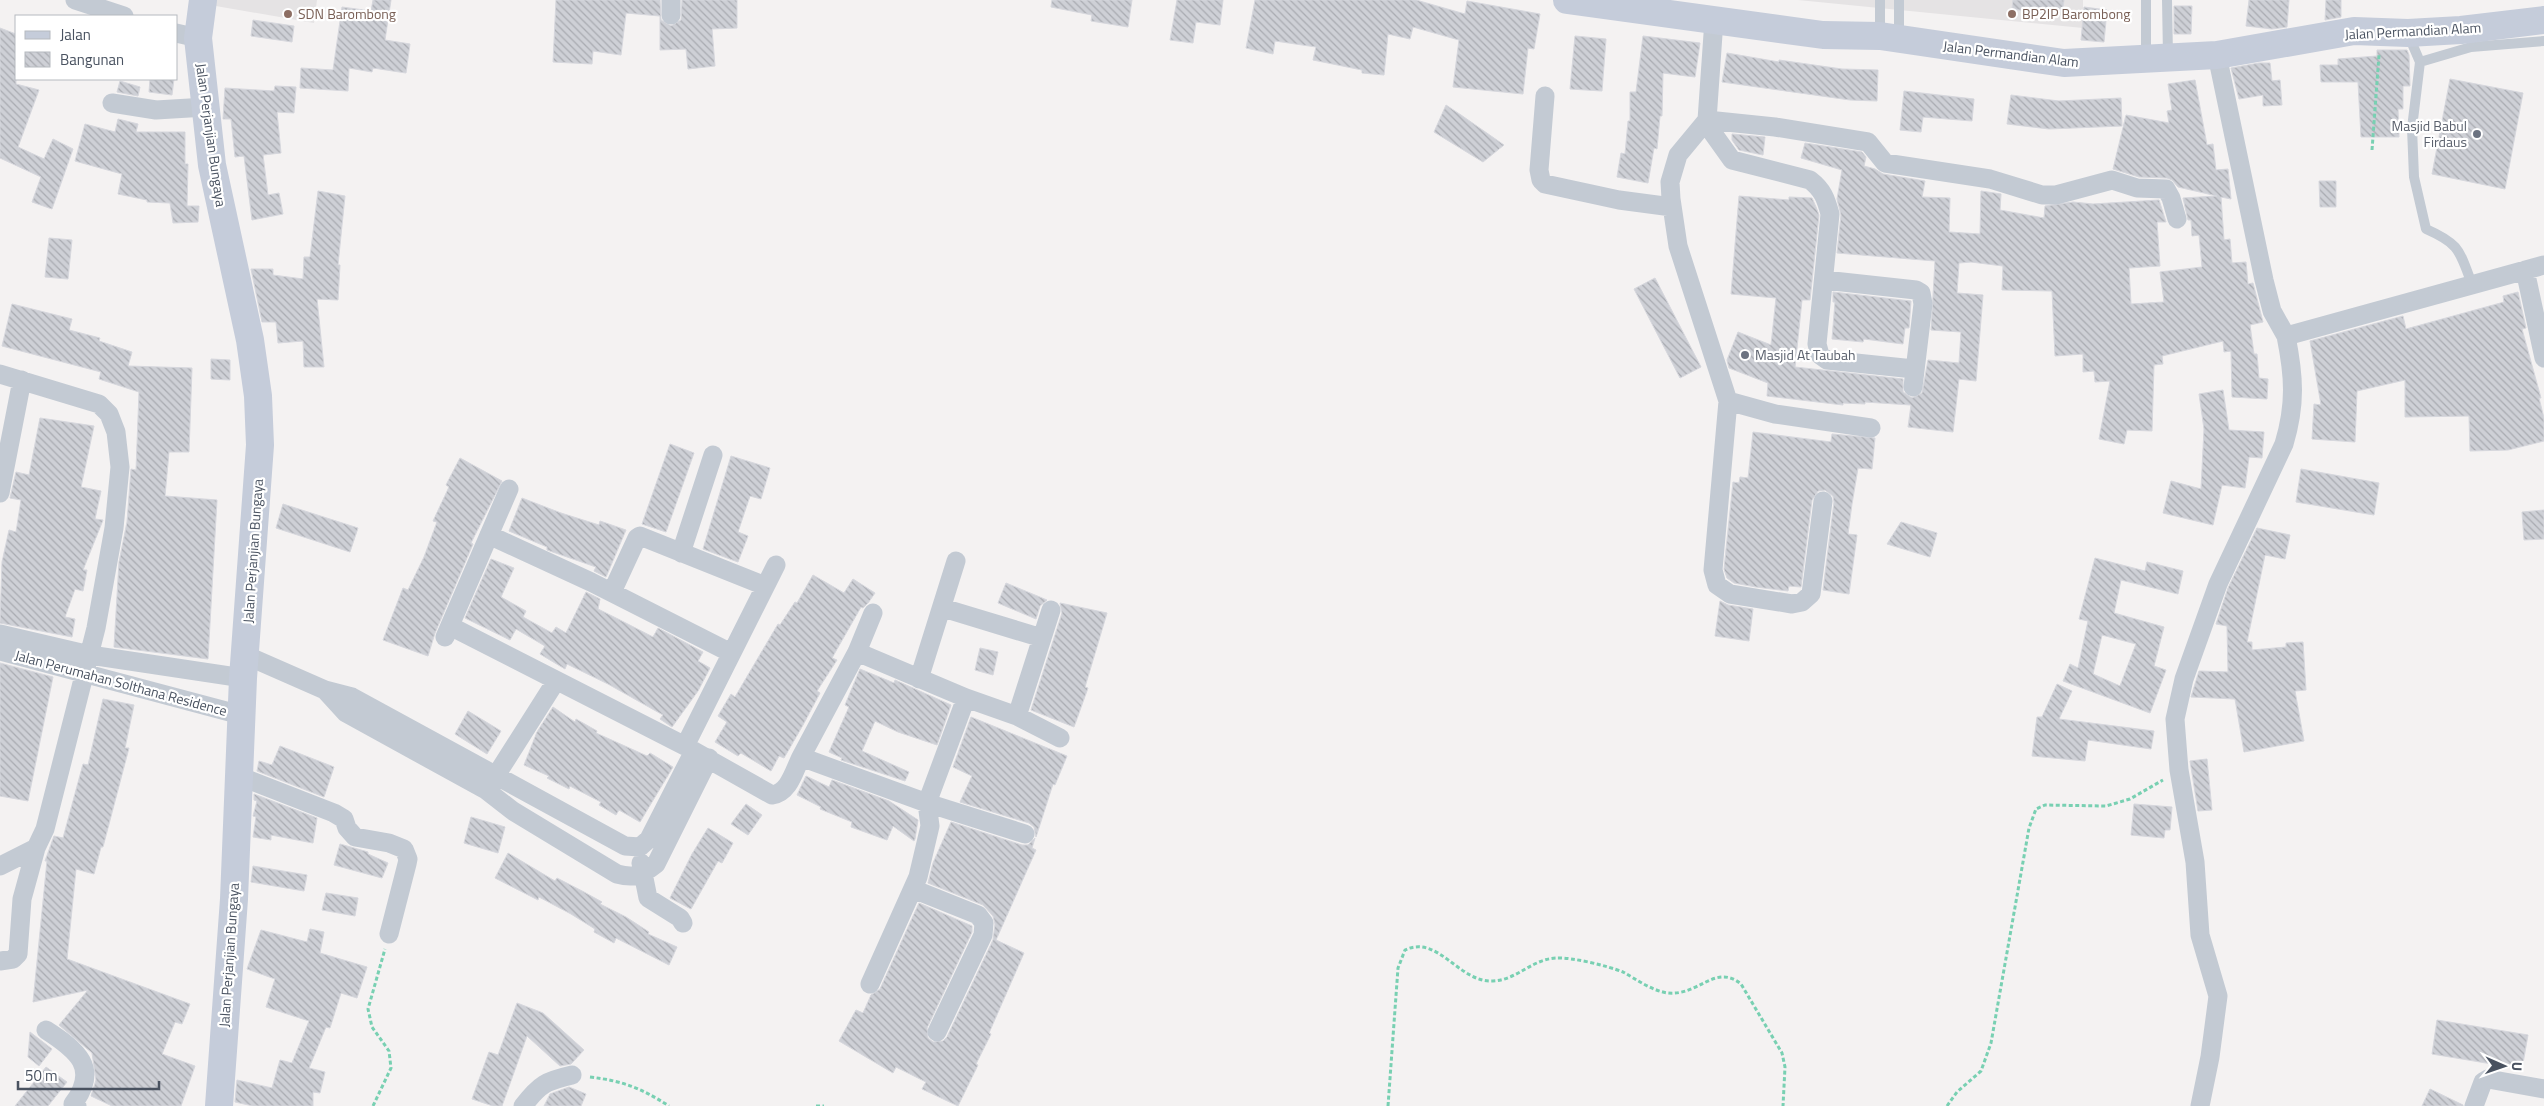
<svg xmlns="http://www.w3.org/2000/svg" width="2544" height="1106" viewBox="0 0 2544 1106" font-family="'Titillium Web',sans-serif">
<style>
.education{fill:#e5e3e4}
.building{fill:url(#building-back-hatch);stroke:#d6d7dd;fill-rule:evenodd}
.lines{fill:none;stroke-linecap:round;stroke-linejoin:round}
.path{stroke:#78d0b2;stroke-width:3;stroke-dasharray:4 2.5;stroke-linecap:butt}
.service{stroke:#c3cad3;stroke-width:10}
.minor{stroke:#c3cad3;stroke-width:19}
.secondary{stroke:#c5ccda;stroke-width:28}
.education-dot{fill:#8d6e63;stroke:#fff;stroke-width:2}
.worship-dot{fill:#6b7280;stroke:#fff;stroke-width:2}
.labels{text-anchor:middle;stroke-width:4.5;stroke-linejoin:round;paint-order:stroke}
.education-label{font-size:14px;fill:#785e54;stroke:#fff;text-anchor:start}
.street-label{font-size:14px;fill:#495260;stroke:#fff}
.worship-label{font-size:14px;fill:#5b616d;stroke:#fff;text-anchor:end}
</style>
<defs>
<pattern id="building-back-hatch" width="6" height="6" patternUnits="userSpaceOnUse" patternTransform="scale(1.25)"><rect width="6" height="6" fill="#ced0d6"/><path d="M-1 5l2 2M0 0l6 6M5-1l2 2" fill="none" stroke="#a9abb1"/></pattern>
</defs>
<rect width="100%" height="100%" fill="#f4f2f2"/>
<path class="education" d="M211,0H317L314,23L210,5Z
M1798,0H2083V28Z"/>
<path class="building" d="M373,0H391L385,40L410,44L406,73L373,68L372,72L349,68L348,91L300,88L301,68L333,70L342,7L371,11Z
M556,0H660L661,20L671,26L681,20L682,0H737V28L712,29L715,66L688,69L686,49L660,50V16L626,13L621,55L593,51L592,64L553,62Z
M1052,0H1132L1128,27L1091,21L1092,15L1051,7Z
M1177,0H1223L1220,25L1196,22L1193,43L1170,40Z
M1255,0H1416L1465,14L1467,1L1540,14L1534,49L1528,48L1523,94L1453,87L1459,40L1413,27L1410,39L1388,34L1384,75L1362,73V70L1313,60L1316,47L1275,41L1273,54L1246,48Z
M2013,0H2064L2062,16L2012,9Z
M2249,0H2289L2287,27L2272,29L2246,26Z
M2326,0H2341V17L2325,20Z
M2174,6H2192L2191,34H2174Z
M2084,7L2107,10L2104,42L2081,40Z
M253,20L294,26L292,42L251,36Z
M0,28L16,34V84L39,90L18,147L44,159L53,139L73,149L52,209L32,202L41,177L0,158Z
M1575,36L1606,39L1602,91L1570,89Z
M1643,36L1700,43L1695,77L1663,73L1662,116H1660L1657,149L1654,148L1648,183L1617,177L1621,153L1625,154L1628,121H1630V92H1636Z
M2377,50H2407L2409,55L2410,86H2403V109H2398L2399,137H2361L2358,82H2321L2320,65H2338V59L2377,56Z
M1727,53L1779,62V60L1842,69L1878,70L1877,101L1850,100L1722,82Z
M2259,63H2270L2272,81L2280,80L2282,105L2263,106V95L2239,99L2231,68Z
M150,79H174L172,95L149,92Z
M2450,79L2523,93L2505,189L2432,174Z
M2195,80L2207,145L2213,144L2216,170L2228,169L2231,199L2221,197L2224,240L2230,239L2232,263L2246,262L2248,284L2253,283L2263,322L2250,325L2254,354H2257L2259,378L2268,379L2267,399L2232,397L2231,351L2224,352L2223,341L2162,356L2163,364L2154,365L2152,431L2127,430L2124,444L2099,439L2110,381L2095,382L2094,371L2083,372V354L2055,356L2052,291L2002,290L2003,266L1971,262L1959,263L1957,293L1983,295L1976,381L1959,379L1953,432L1908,427L1911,405L1865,402V404L1843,403V405L1767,396L1768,383L1729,368L1727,360L1738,332L1771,345L1776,298L1731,294L1739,196L1789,200V197L1812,198L1816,207L1819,215L1810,300H1802L1795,367L1903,379V392L1912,398L1922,393L1928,360L1959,363L1961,332L1931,330L1935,261L1837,253L1841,215L1837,199L1842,170L1801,158L1805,143L1862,152L1866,157L1864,166L1875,169L1883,174L1925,181L1922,197L1950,198L1949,232L1980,234L1981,191L2001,194L2000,210L2044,218L2045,206L2073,202L2093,204L2159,200L2166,222H2157L2160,266L2129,268L2131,304L2164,302L2160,272L2202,267L2199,235L2192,236L2191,220H2188L2183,198L2217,196L2178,187L2172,180L2167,178L2139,177L2113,169L2126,115L2169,123L2167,111L2172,110L2168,84Z
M120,81L140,87L138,96L117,92Z
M275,86L296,87L294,113L277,112L281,153L263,155L268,195L279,193L283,214L252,220L244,156L235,157L231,119H223L225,88L274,91Z
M1904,91L1974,99L1972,121L1923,117L1921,132L1900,130Z
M2011,95L2059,101L2121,98L2122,126L2049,129L2007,124Z
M1446,105L1461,115L1504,145L1483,162L1434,132Z
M118,119L138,124L136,132H185V164H188L187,206H199L198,222L173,223L170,203L147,202V200L118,194L122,174L75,161L85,124L115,132Z
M1732,134L1765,137L1763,155L1739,150L1732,140Z
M2319,181H2336V207H2320Z
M318,191L345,196L338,265H340L338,300L317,299L324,367H304L303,341L278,343L276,322H262L251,269H273V275L303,279L304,257H310Z
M49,238L72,240L68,279L45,277Z
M1655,278L1701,367L1680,378L1634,289Z
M1833,292L1911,301L1909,328H1905L1903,344L1864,339L1863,342L1832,339L1835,302H1833Z
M2518,292L2526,328L2522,329L2541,398H2539L2544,418V441L2508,450L2470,451L2469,416L2405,417V380L2357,391L2355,442L2312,439L2314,404L2321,405L2310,341L2403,316L2406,329L2504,302L2503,296Z
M12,304L72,319L69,330L100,338L99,341L132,352L128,366L192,368L189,452H169L165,496L217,500L208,659L114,647L119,562L127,522L131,469L136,470L139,392L99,379L101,372L2,346Z
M211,359L230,360V380L211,379Z
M2223,390L2229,430L2264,432L2262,458L2249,457L2245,488L2222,485L2213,525L2163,513L2171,481L2201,489L2204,429L2199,394Z
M40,418L94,426L81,487L101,491L95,519L103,520L83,570H87L83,591L75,589L65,617L75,619L72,637L0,623L2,562L9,530L16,532L21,500L10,498L16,472L29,475Z
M1753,432L1831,442L1832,434L1875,438L1872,469L1858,468L1852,504L1848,534L1857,535L1849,594L1823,590L1834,502L1833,496L1825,490L1818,491L1812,500L1801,587L1789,586L1788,591L1756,587L1734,583L1727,578L1724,569L1733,482L1739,483L1740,477L1748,478Z
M670,444L694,453L666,532L642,524Z
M731,456L770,468L761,499L750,496L738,532L748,536L738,562L703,549Z
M460,458L502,481L471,543L473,544L435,633L428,656L383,640L403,588L408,590L424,557L437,522L433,521L449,487L446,485Z
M2301,469L2379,483L2374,515L2296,502Z
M522,498L561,513L599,525L600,521L626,530L606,577L594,571L596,567L547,550V547L509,531Z
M283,504L358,528L350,552L276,528Z
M2544,510V539L2524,540L2522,512Z
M1901,522L1937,533L1930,557L1887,544Z
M2257,528L2290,535L2285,559L2265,555L2247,642H2252V650L2286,647V643L2303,642L2306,690L2295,691L2304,741L2244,752L2235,699L2191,697L2199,671L2228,672L2227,626L2216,624L2228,588Z
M2095,558L2145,571L2147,562L2183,571L2178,594L2121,580L2114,613L2164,627L2154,666L2166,670L2150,713L2063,681L2070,664L2078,668L2088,621L2079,619ZM2102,635L2136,644L2120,686L2093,674Z
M491,559L514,568L501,597L526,611L523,617L552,633L556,627L566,633L586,592L600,599L598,609L618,619L653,637L658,628L703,652L698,661L710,668L698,691L672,727L660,719L663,715L608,684L567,664L565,669L540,654L545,646L516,629L510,640L465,618Z
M813,575L844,593L853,579L875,593L868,603L863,608L861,607L832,658L837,660L817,691L820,693L803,725L784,758L779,756L771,771L741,753L738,756L715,742L727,722L718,716L731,694L735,697L778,624L780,625L795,602L797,603Z
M1006,583L1047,600L1040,606L1036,619L998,603Z
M1720,601L1728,605L1753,609L1749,641L1715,636Z
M1060,603L1107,613L1085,687L1088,688L1074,727L1031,710L1062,613Z
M980,648L998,652L993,675L975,670Z
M0,663L53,677L28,801L0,796Z
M860,669L894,683L895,680L951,705L937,745L898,732L875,721L862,751L909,772L905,781L841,760L842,758L829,752L849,707L845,705Z
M2057,684L2072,691L2059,719L2154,731L2151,749L2088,740L2085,761L2032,756L2037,717H2042Z
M103,699L134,705L125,748H129L103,847H101L94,874L76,869L67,959L190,1004L182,1024L175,1022L162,1054L195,1066L181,1106H112L91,1096L96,1080L92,1053L59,1025L88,990L33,1002L47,861H45L54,836L63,838L83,764L88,765Z
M553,707L575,722L576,719L597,731L596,733L647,756L650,753L673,767L640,822L619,810L616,815L599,805L601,802L570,786L569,789L547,778L549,776L524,765L537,732Z
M468,711L501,731L487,754L455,734Z
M971,717L1067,756L1055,785L1053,784L1036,837L1034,827L1029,823L960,802L972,776L953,767Z
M280,746L334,767L324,797L257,771L259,761L272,765Z
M2207,759L2212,810L2198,811L2190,761Z
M806,776L829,787L832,780L889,801L918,820L915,839L914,841L893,826L887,840L851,827L852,822L820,809L821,807L797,795Z
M254,794L317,818L313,843L271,835V840L253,837L256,817L253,816L257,801L254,800Z
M746,804L762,815L748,835L731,824Z
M2134,804L2172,807L2170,830H2165L2164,838L2131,835Z
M471,817L505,827L498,853L464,843Z
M951,822L1022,845H1028L1035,838L1032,848L1036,850L996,940L1024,953L989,1033L991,1034L976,1064L978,1065L958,1106L922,1089L926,1082L896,1067L893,1073L839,1041L856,1010L863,1013L871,995L880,989L919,903L972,926V932L927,1028L928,1038L933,1042L943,1041L947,1037L993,940L995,924L993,916L983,905L928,883L933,863Z
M708,828L733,843L722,863L718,861L691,909L670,898L692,854Z
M340,844L368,852V854L388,863L382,878L334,865Z
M508,853L555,881L557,878L584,892L602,902L600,904L626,917L649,932L648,934L677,947L669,965L616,938L614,943L594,932L595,929L571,914L539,897L538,900L495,878Z
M253,866L307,875L304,891L251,882Z
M326,893L358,898L355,916L322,910Z
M310,929L324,932L320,953L367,967L357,998L341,993L330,1028L326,1027L309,1068L325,1072L320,1093L313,1092V1106H253L235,1102L237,1080L272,1088L280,1060L292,1063L309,1021L266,1007L275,979L247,969L261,930L307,942Z
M517,1003L543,1013L584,1050L571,1064L560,1066L527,1036L502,1106H493L472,1099L489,1052L498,1055Z
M2437,1020L2528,1035L2522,1069L2432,1054Z
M30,1032L52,1049L39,1066L28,1057Z
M46,1067L67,1082L48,1106H15Z
M569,1087L586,1094L581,1106H544L550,1094Z
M2430,1089L2463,1105V1106H2422Z"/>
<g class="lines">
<path class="path" d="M2372,150L2379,55
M590,1077C623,1081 641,1088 669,1106
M373,1106L391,1068L389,1051L372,1027L368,1009L385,949
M816,1106H824
M1388,1106L1398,968L1405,950C1438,934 1459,983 1493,981C1517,980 1532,959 1556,958C1572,957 1608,966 1623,972C1636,979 1652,991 1668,993C1699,996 1715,963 1741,984L1782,1053L1785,1067L1783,1106
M1947,1106L1957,1092L1981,1071L1991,1043L2029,828L2036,809L2045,805L2106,806L2130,799L2163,780"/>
<path class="service" d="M1880,0V35
M2167,0L2168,56
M2408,34L2420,62L2412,128L2414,177L2426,229C2460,244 2459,250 2472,284
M1899,36V0
M2146,57V0
M2420,62L2471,47L2544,41"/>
<path class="minor" d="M75,0L124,16
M671,0V15
M1714,20L1707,120L1712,132L1732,160L1810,180C1823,190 1826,199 1830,214L1817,344L1820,355L1827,360L1914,369
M176,33L198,38
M2217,55L2264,280L2272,311L2286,336L2544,265
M1545,96L1539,170L1541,180L1545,184L1619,200L1672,207
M112,103L156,110L206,107
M2525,270L2544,358
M1824,280L1916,290L1921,293L1923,304L1913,387
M0,374L99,404L109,414L116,432L120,467L114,528L96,628L45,829L36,848L0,866
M1728,401L1713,570L1717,585L1730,594L1792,604L1802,602L1811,594L1823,501
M1871,428L1775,414L1728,401L1678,246L1671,199L1670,182L1678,155L1707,120L1775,127L1868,142L1885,163L1990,179L2042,195H2056L2112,180L2137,188L2166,189L2171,198L2177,219
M0,493L22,380
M489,535L591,582L731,653
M681,553L713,455
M776,565L685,746L772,795C789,793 794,771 801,757
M612,592L637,538L640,536L765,586
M943,608L1042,638L1017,716
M873,613L857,652L801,757L927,803L1025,834
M450,626L685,746
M0,634L90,655L243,678
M445,637L509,489
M1042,638L1051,610
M0,651L241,715
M857,652L966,698L1017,716L1060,738
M245,655L325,690L352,697L625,846L640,847L649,839L694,751
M919,679L956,561
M325,690L346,713L486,790L513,811L617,874C635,879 642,875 656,864L709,758
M239,776L334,813L344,819L347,828L355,837L389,843L404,849L408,859L407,864L389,934
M490,785L556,681
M641,863L648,898L680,918L683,923
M913,889L978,915L984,923L983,935L937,1032
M0,961L13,959L18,954L22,899L36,848
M870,984L918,877L930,826L927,803L966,698
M46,1030C77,1050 100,1068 73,1104L77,1106
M523,1106C540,1084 546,1081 572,1075
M2200,1106L2210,1057L2218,996L2200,935L2195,862L2179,770L2175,719L2184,679L2218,584L2284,444C2296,404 2294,376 2286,336
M2474,1106L2483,1082L2488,1079L2544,1089"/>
<path class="secondary" d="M203,0L198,38L212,165L250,340L258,396L260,445L243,678L234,899L219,1106
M1567,0L1823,35L1880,36L2064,63L2217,55L2354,31L2408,33L2461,30L2544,20"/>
</g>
<g class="education-dot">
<circle cx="288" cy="14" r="5"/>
<circle cx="2012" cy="14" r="5"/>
</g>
<g class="worship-dot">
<circle cx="2477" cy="134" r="5"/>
<circle cx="1745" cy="355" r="5"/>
</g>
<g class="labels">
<g class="education-label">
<text x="298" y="19">SDN Barombong</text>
<text x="2022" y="19">BP2IP Barombong</text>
</g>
<g class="street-label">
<text transform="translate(2413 31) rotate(-3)" y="5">Jalan Permandian Alam</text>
<text transform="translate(2011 54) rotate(7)" y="5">Jalan Permandian Alam</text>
<text transform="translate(211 135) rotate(82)" y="5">Jalan Perjanjian Bungaya</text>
<text transform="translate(253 551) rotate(-86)" y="5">Jalan Perjanjian Bungaya</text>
<text transform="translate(121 683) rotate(15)" y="5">Jalan Perumahan Solthana Residence</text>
<text transform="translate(229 955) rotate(-86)" y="5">Jalan Perjanjian Bungaya</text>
</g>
<g class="worship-label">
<text x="2467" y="131">Masjid Babul<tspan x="2467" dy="16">Firdaus</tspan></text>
<text x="1755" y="360" text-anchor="start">Masjid At Taubah</text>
</g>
</g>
<rect x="15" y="15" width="162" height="65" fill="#ffffff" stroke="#b6babf"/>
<rect x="25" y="31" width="25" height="8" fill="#c5ccda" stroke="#b6babf"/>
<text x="60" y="40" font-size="15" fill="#495260">Jalan</text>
<rect x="25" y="52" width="25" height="15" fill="url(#building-back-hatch)" stroke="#b6babf"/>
<text x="60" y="65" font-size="15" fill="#495260">Bangunan</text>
<g transform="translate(2504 1066) rotate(92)" stroke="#ffffff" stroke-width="4" paint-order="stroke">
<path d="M0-4L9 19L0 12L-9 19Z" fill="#495260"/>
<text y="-8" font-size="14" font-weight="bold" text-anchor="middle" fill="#495260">U</text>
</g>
<path d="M18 1081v8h141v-8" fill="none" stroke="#495260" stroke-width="2.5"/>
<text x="25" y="1081" font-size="15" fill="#495260" stroke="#ffffff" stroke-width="4" paint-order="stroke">50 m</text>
</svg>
